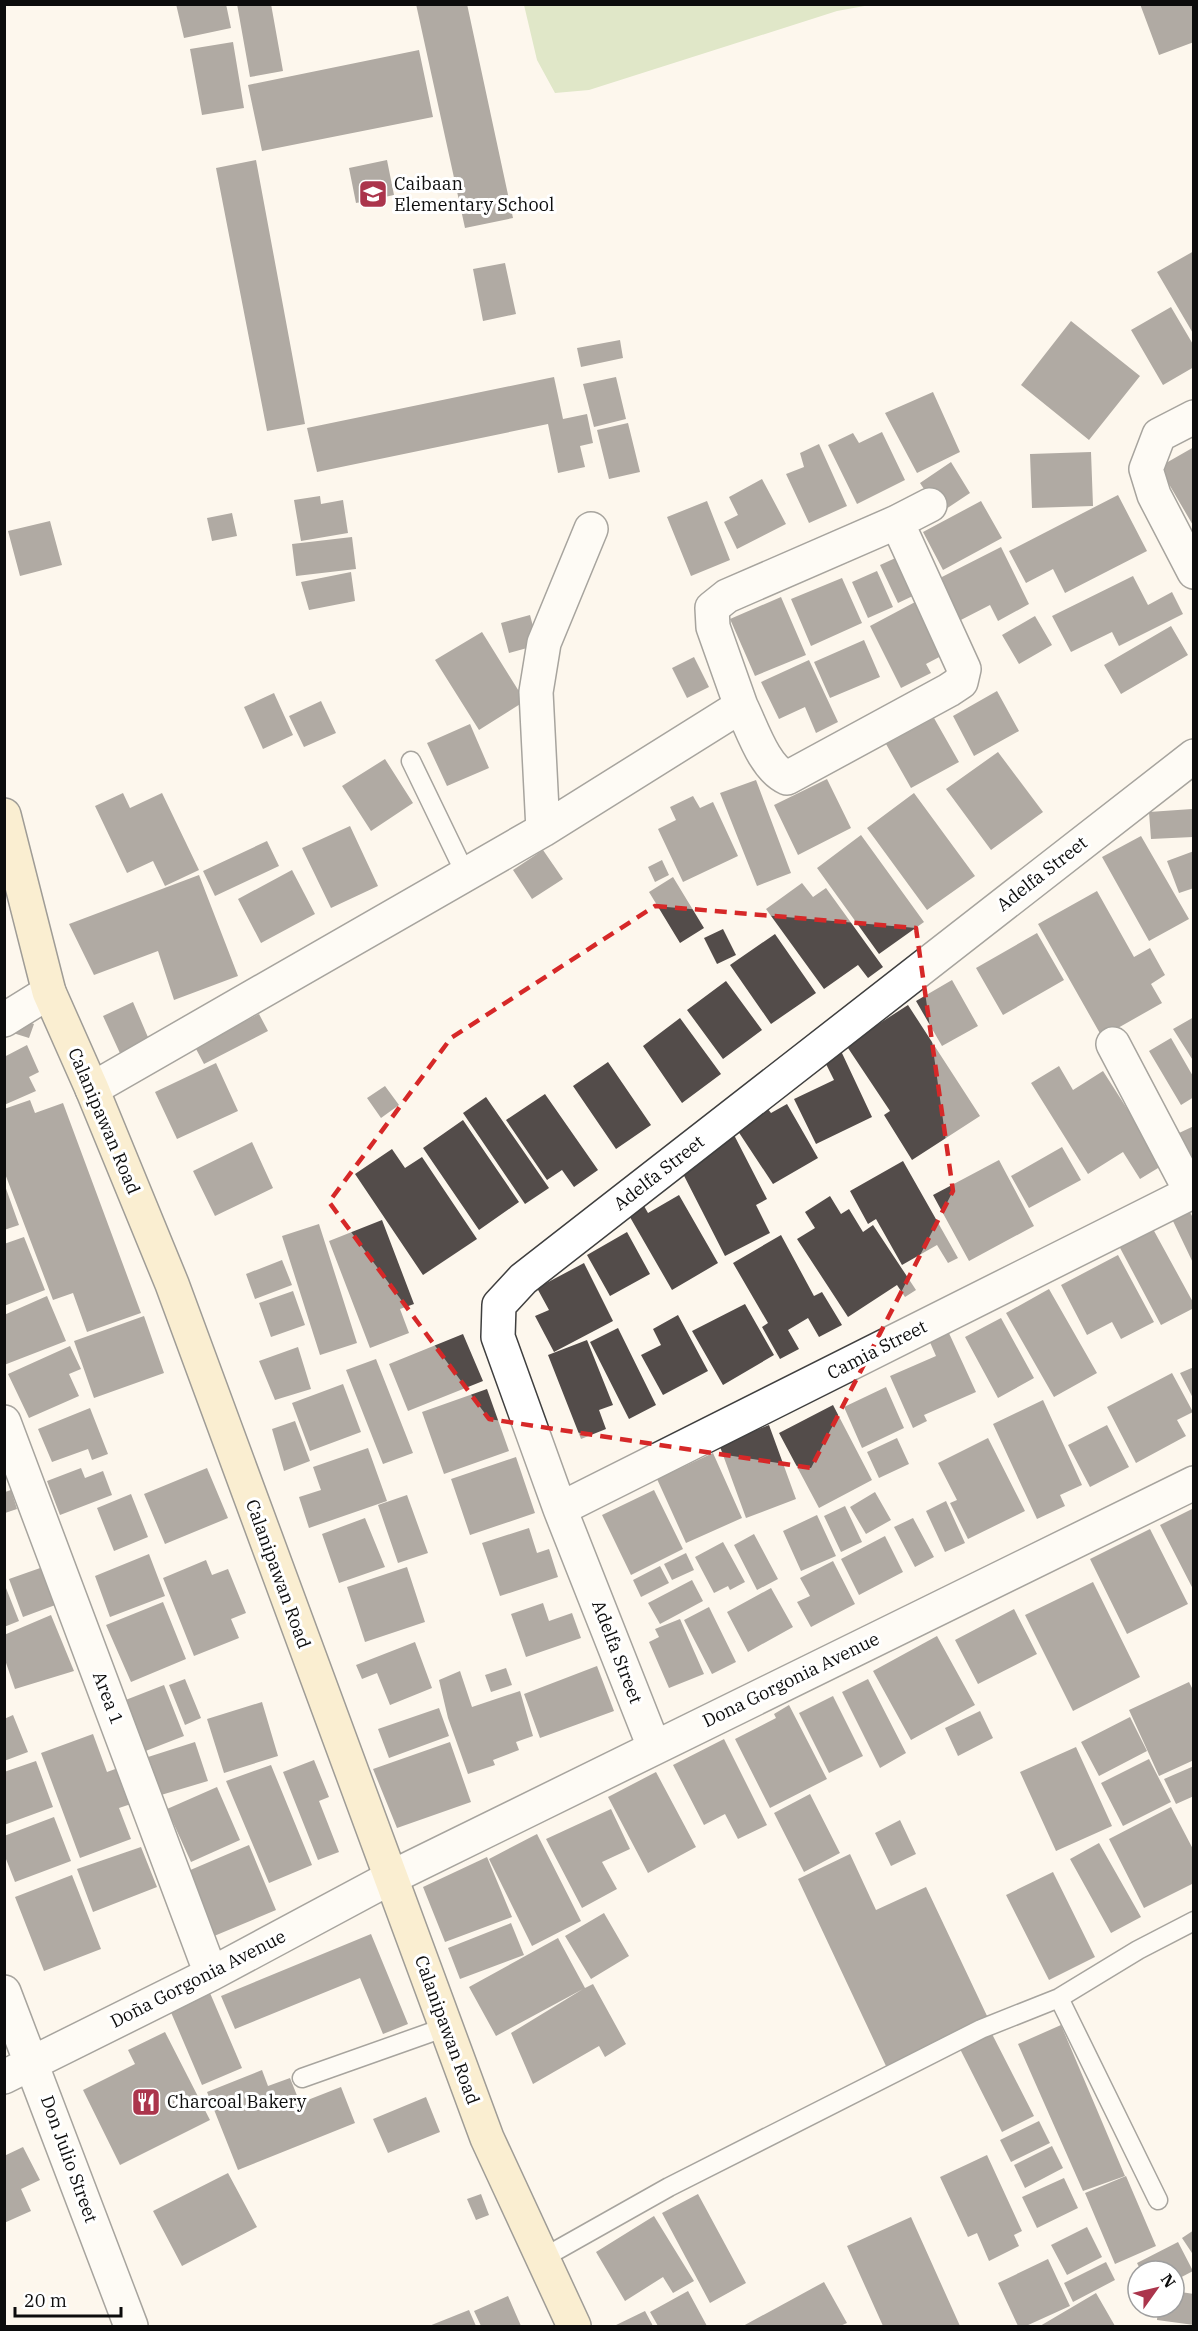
<svg xmlns="http://www.w3.org/2000/svg" width="1198" height="2331" viewBox="0 0 1198 2331" font-family="'IBM Plex Serif',serif">
<style>
.forest{fill:#bcd29c}
.building{fill:#534c4a}
.lines{fill:none;stroke-linecap:round;stroke-linejoin:round}
.lane-casing{stroke:#3f3f3f;stroke-width:21}
.street-casing{stroke:#3f3f3f;stroke-width:36}
.secondary-casing{stroke:#2e2e2e;stroke-width:36}
.lane{stroke:#fff;stroke-width:18}
.street{stroke:#fff;stroke-width:33}
.secondary{stroke:#f5e3b0;stroke-width:33}
.marked{fill:none;stroke:#d62828;stroke-width:4.5;stroke-dasharray:12 8;stroke-linejoin:round}
.labels{text-anchor:middle;stroke-width:6;stroke-linejoin:round;paint-order:stroke}
.poi-label{font-size:18px;fill:#0c0c0c;stroke:#fff;text-anchor:start}
.street-label{font-size:18px;fill:#0c0c0c;stroke:#fff}
</style>
<rect width="100%" height="100%" fill="#fdf7ed"/>
<path class="forest" d="M524,5V4L870,5L837,11L589,90L555,93L537,60Z"/>
<path class="building" d="M176,4H226L231,28L184,38Z
M237,4H271L283,71L250,77Z
M416,4H467L513,218L465,228Z
M1140,4H1194V42L1159,55Z
M233,42L244,108L202,115L190,49Z
M419,50L433,117L262,151L248,85Z
M256,160L305,424L267,431L216,168Z
M387,160L394,195L356,203L349,168Z
M1194,251V335L1157,272Z
M505,263L516,314L483,321L473,269Z
M1171,307L1194,346V367L1163,385L1131,330Z
M1071,321L1140,376L1089,440L1021,385Z
M620,340L623,358L581,367L577,348Z
M554,377L563,419L587,414L593,443L580,446L585,467L558,473L548,424L317,472L307,428Z
M616,377L626,419L594,427L583,384Z
M933,392L960,452L917,473L885,413Z
M628,423L640,472L609,479L597,430Z
M882,432L905,480L857,504L828,445L853,433L859,443Z
M819,444L847,506L809,523L786,474L804,467L800,453Z
M1194,447V527L1159,467Z
M1091,452L1093,506L1032,508L1030,454Z
M951,462L970,493L940,513L920,483Z
M762,479L786,524L737,549L724,522L738,515L729,497Z
M1118,495L1147,551L1065,593L1053,569L1026,583L1009,551Z
M320,496L321,504L343,500L348,533L301,541L294,500Z
M707,501L730,560L691,576L667,517Z
M981,501L1002,538L943,570L923,532Z
M232,513L237,536L212,541L207,518Z
M50,521L62,565L20,576L8,531Z
M352,537L356,569L296,576L292,544Z
M1001,547L1029,604L998,621L990,605L955,623L934,581Z
M900,556L917,594L898,603L880,565Z
M877,571L893,607L868,618L852,582Z
M351,572L355,601L309,610L301,582Z
M1133,576L1148,605L1172,592L1183,614L1119,646L1112,632L1071,652L1052,616Z
M842,578L862,623L811,646L791,599Z
M781,597L806,655L755,676L730,619Z
M917,601L945,654L926,664L931,673L901,688L870,626Z
M530,615L538,645L509,653L501,623Z
M1035,616L1052,645L1019,664L1002,635Z
M1171,626L1188,655L1121,694L1104,665Z
M482,632L525,701L479,730L435,660Z
M864,640L880,677L830,698L814,662Z
M694,657L709,687L687,698L672,668Z
M809,660L838,722L816,733L805,707L779,719L761,682Z
M997,691L1019,731L974,756L953,716Z
M274,693L293,735L263,749L244,707Z
M321,701L336,733L304,747L289,716Z
M934,718L959,762L911,788L886,744Z
M470,724L489,768L447,786L427,743Z
M998,752L1043,812L991,850L946,789Z
M385,759L413,803L371,831L342,786Z
M827,779L851,828L798,855L774,805Z
M756,780L791,873L757,886L720,793Z
M123,793L130,808L162,793L199,870L165,886L153,861L127,873L95,806Z
M914,793L975,876L927,910L867,828Z
M693,796L700,808L713,802L738,856L683,882L658,829L676,820L670,807Z
M1192,809L1193,837L1151,839L1149,812Z
M350,826L378,886L331,908L302,848Z
M861,835L924,922L879,954L817,868Z
M1141,836L1189,919L1149,941L1102,857Z
M267,841L279,866L215,896L203,871Z
M543,850L563,879L532,899L513,870Z
M1194,851V888L1179,893L1167,861Z
M662,860L669,875L655,882L648,867Z
M292,870L315,914L261,943L238,899Z
M199,875L238,976L174,1000L158,951L94,975L69,924Z
M673,877L704,928L680,943L649,892Z
M802,883L813,897L826,888L883,967L868,978L858,965L824,989L766,909Z
M1097,891L1134,957L1150,948L1165,975L1151,984L1162,1003L1102,1037L1038,924Z
M723,929L736,955L717,964L704,938Z
M1037,933L1064,980L1003,1015L976,968Z
M775,934L816,993L771,1024L730,965Z
M952,980L978,1026L942,1046L916,1001Z
M726,981L762,1030L723,1059L687,1010Z
M133,1002L153,1049L124,1062L103,1016Z
M908,1005L980,1116L912,1160L884,1115L890,1111L846,1045Z
M259,1014L268,1031L204,1064L195,1047Z
M1194,1017V1062L1173,1029Z
M18,1018L34,1024L29,1038L13,1033Z
M680,1018L721,1074L682,1103L643,1046Z
M1171,1038L1194,1078V1097L1181,1105L1149,1051Z
M27,1045L39,1072L29,1077L36,1091L4,1105V1057Z
M841,1051L872,1117L816,1144L794,1099L834,1080L824,1060Z
M608,1062L651,1125L616,1149L573,1086Z
M216,1063L238,1111L177,1139L155,1092Z
M1059,1066L1073,1090L1103,1071L1163,1165L1140,1179L1123,1152L1088,1174L1031,1083Z
M385,1086L399,1105L381,1118L367,1098Z
M545,1094L598,1170L574,1187L562,1170L547,1180L506,1120Z
M486,1097L549,1188L525,1204L463,1113Z
M30,1100L35,1113L63,1103L141,1313L87,1332L73,1293L53,1300L4,1171V1109Z
M764,1104L771,1113L787,1104L818,1158L773,1184L732,1122Z
M463,1120L519,1202L479,1230L423,1148Z
M1194,1126V1157L1190,1159L1179,1133Z
M733,1133L767,1199L756,1205L770,1233L725,1256L677,1162Z
M252,1142L273,1188L215,1216L193,1171Z
M1062,1147L1081,1180L1029,1208L1011,1176Z
M392,1149L405,1168L422,1157L477,1239L423,1275L355,1174Z
M999,1160L1034,1226L969,1261L933,1195Z
M903,1161L958,1258L948,1263L937,1245L902,1265L876,1219L868,1224L850,1191Z
M4,1183L19,1225L4,1230Z
M679,1195L718,1263L672,1290L623,1205L639,1197L648,1213Z
M830,1196L841,1214L849,1209L863,1232L873,1225L916,1290L905,1297L897,1285L848,1317L797,1239L815,1228L805,1212Z
M1189,1210L1194,1220V1265L1172,1219Z
M382,1220L414,1304L400,1309L409,1333L370,1348L329,1241Z
M319,1224L357,1343L320,1355L282,1236Z
M1153,1229L1194,1304V1308L1161,1325L1119,1246Z
M627,1232L650,1274L610,1296L587,1255Z
M781,1235L814,1296L822,1292L842,1325L819,1337L808,1318L788,1330L799,1349L780,1359L762,1327L768,1323L733,1263Z
M24,1237L45,1290L4,1306V1244Z
M1118,1255L1154,1322L1121,1339L1112,1322L1087,1335L1061,1285Z
M282,1260L292,1285L255,1299L246,1274Z
M584,1263L613,1321L554,1352L535,1316L549,1310L537,1288Z
M1049,1289L1097,1373L1054,1397L1006,1313Z
M293,1291L305,1325L271,1337L259,1303Z
M47,1296L66,1341L4,1365V1315Z
M745,1304L774,1355L723,1385L692,1331Z
M678,1315L708,1371L663,1395L641,1355L661,1345L653,1329Z
M144,1316L164,1373L94,1398L74,1341Z
M1001,1318L1034,1378L998,1398L965,1337Z
M618,1328L656,1405L629,1419L590,1342Z
M948,1331L976,1392L924,1415L927,1421L913,1428L890,1376L936,1356L929,1340Z
M463,1334L483,1381L408,1411L389,1364Z
M587,1340L613,1405L599,1410L606,1429L581,1439L548,1355Z
M70,1346L81,1369L69,1374L79,1396L29,1418L8,1374Z
M298,1347L311,1389L275,1400L259,1361Z
M376,1359L413,1453L383,1464L346,1370Z
M1194,1367V1400L1180,1373Z
M1172,1373L1193,1412L1177,1420L1186,1436L1136,1463L1107,1407Z
M343,1384L361,1432L310,1451L292,1403Z
M886,1387L904,1428L862,1448L844,1407Z
M487,1389L509,1451L444,1474L422,1412Z
M1043,1400L1082,1485L1060,1495L1065,1506L1037,1519L993,1424Z
M833,1405L872,1480L819,1508L779,1433Z
M90,1408L108,1454L92,1460L88,1449L52,1462L38,1429Z
M295,1421L310,1461L284,1471L272,1429Z
M769,1425L796,1499L746,1518L719,1444Z
M1107,1425L1129,1467L1090,1487L1068,1445Z
M897,1438L909,1464L879,1478L867,1452Z
M988,1438L1025,1511L968,1539L950,1503L957,1500L938,1463Z
M368,1448L387,1501L309,1528L299,1497L321,1490L313,1467Z
M713,1453L742,1518L686,1543L657,1479Z
M516,1457L535,1513L470,1535L451,1479Z
M81,1468L85,1478L103,1471L112,1495L60,1515L47,1481Z
M207,1468L228,1518L165,1544L144,1494Z
M11,1490L17,1509L5,1513V1492Z
M654,1490L683,1549L631,1575L602,1515Z
M875,1492L891,1520L866,1534L850,1507Z
M131,1494L148,1537L114,1551L97,1508Z
M407,1495L428,1553L398,1563L378,1505Z
M946,1501L965,1543L945,1552L926,1511Z
M845,1506L862,1542L841,1552L824,1516Z
M1194,1508V1591L1160,1525Z
M817,1515L836,1556L801,1571L783,1531Z
M365,1518L385,1567L339,1583L322,1534Z
M913,1518L934,1557L915,1567L894,1527Z
M529,1528L537,1553L549,1549L558,1577L500,1596L482,1543Z
M1150,1529L1188,1604L1127,1634L1090,1559Z
M754,1534L778,1579L757,1590L734,1545Z
M885,1536L903,1572L859,1595L841,1559Z
M723,1542L745,1582L730,1590L728,1586L714,1593L695,1557Z
M686,1553L694,1570L672,1580L664,1564Z
M149,1554L165,1596L110,1617L95,1576Z
M206,1560L212,1575L228,1569L246,1613L231,1619L239,1638L194,1656L163,1578Z
M833,1561L855,1604L811,1627L797,1602L810,1596L800,1578Z
M660,1566L669,1583L641,1597L633,1580Z
M43,1567L58,1604L23,1617L9,1579Z
M407,1567L425,1622L365,1642L347,1587Z
M692,1580L703,1601L660,1624L648,1603Z
M1093,1582L1140,1677L1073,1711L1025,1615Z
M4,1583L19,1621L4,1627Z
M771,1588L793,1627L748,1652L727,1612Z
M163,1602L186,1659L131,1682L106,1625Z
M543,1603L549,1621L572,1613L581,1638L526,1657L511,1614Z
M709,1607L736,1662L712,1674L684,1620Z
M1014,1609L1037,1654L978,1684L955,1640Z
M51,1615L74,1671L15,1689L4,1657V1635Z
M680,1619L704,1674L669,1688L649,1642L659,1637L655,1629Z
M937,1636L975,1705L911,1740L873,1671Z
M415,1642L432,1688L390,1705L377,1673L362,1679L356,1665Z
M597,1666L614,1711L540,1738L524,1694Z
M506,1668L512,1685L491,1692L485,1675Z
M460,1671L472,1707L520,1691L533,1736L516,1742L519,1750L493,1760L495,1765L468,1774L448,1718L439,1680Z
M185,1679L201,1718L185,1725L169,1685Z
M868,1679L906,1753L880,1768L842,1692Z
M1189,1682L1194,1692V1760L1159,1776L1129,1710Z
M164,1685L184,1736L143,1752L123,1701Z
M833,1696L863,1756L829,1773L799,1713Z
M262,1702L278,1756L224,1773L207,1719Z
M789,1705L827,1779L770,1808L735,1739L776,1718L774,1714Z
M439,1708L449,1736L389,1758L378,1729Z
M980,1711L993,1738L958,1756L945,1728Z
M13,1715L28,1752L4,1761V1719Z
M1130,1717L1147,1751L1099,1776L1081,1742Z
M93,1734L107,1772L118,1768L131,1804L119,1808L131,1839L80,1858L41,1753Z
M724,1739L767,1825L738,1839L725,1814L704,1825L673,1765Z
M195,1742L208,1781L161,1795L148,1757Z
M450,1742L471,1802L397,1828L373,1769Z
M1076,1747L1112,1826L1056,1851L1020,1772Z
M1149,1759L1171,1802L1123,1826L1101,1783Z
M314,1760L329,1797L319,1801L339,1852L318,1860L283,1772Z
M36,1761L53,1807L4,1825V1772Z
M271,1765L312,1865L269,1883L226,1781Z
M1194,1766V1796L1176,1804L1164,1779Z
M656,1772L696,1847L648,1873L608,1797Z
M217,1787L240,1840L191,1862L167,1809Z
M810,1794L840,1853L804,1872L774,1813Z
M1171,1807L1194,1851V1883L1144,1908L1109,1839Z
M611,1809L630,1849L602,1862L617,1889L582,1908L546,1839Z
M54,1817L71,1861L15,1882L4,1854V1836Z
M900,1820L916,1854L891,1866L875,1833Z
M537,1834L581,1921L532,1946L489,1859Z
M1099,1843L1141,1917L1111,1933L1070,1859Z
M249,1845L276,1910L207,1939L181,1874Z
M141,1847L157,1887L93,1912L77,1869Z
M850,1854L876,1910L926,1887L988,2018L886,2066L798,1879Z
M487,1857L512,1917L445,1942L423,1887Z
M1053,1872L1095,1957L1049,1980L1006,1895Z
M72,1875L101,1949L44,1971L15,1897Z
M604,1913L629,1956L591,1979L565,1936Z
M511,1923L524,1955L460,1979L448,1948Z
M371,1934L408,2024L383,2034L360,1978L235,2029L221,1996Z
M558,1938L585,1988L593,1984L626,2044L605,2057L599,2046L533,2084L511,2033L583,1989L496,2036L469,1987Z
M210,1993L242,2068L202,2085L170,2010Z
M1061,2025L1125,2176L1083,2191L1018,2044Z
M165,2032L210,2120L120,2165L83,2090L135,2064L128,2050Z
M991,2032L1034,2116L1002,2132L959,2047Z
M262,2070L268,2086L290,2078L300,2103L341,2087L355,2123L238,2170L207,2092Z
M426,2097L440,2132L388,2153L373,2119Z
M1039,2121L1050,2143L1011,2162L1000,2140Z
M1052,2146L1063,2168L1025,2188L1014,2165Z
M23,2147L40,2180L21,2189L31,2211L4,2223V2156Z
M987,2155L1022,2231L1014,2235L1019,2246L989,2261L977,2233L968,2237L940,2177Z
M228,2173L257,2227L182,2266L153,2211Z
M1126,2176L1156,2246L1115,2264L1085,2193Z
M1064,2178L1078,2208L1037,2228L1022,2197Z
M481,2194L489,2215L476,2220L467,2199Z
M698,2194L746,2283L710,2303L662,2213Z
M654,2216L694,2281L673,2293L663,2277L625,2301L596,2252Z
M911,2217L960,2326H883L847,2246Z
M1087,2227L1102,2257L1067,2275L1051,2245Z
M1194,2230V2256L1182,2238Z
M1178,2242L1193,2271L1174,2281V2271H1141L1137,2263Z
M1048,2259L1070,2306L1026,2326H1018L998,2283Z
M1106,2262L1115,2280L1073,2302L1064,2283Z
M824,2282L847,2323L840,2326H743Z
M688,2291L707,2326H658L650,2312Z
M1174,2291L1194,2294V2325L1157,2320L1158,2307H1174Z
M1096,2293L1115,2326H1040Z
M508,2296L521,2326H481L474,2311Z
M469,2310L476,2326H429Z
M645,2311L653,2326H614Z"/>
<g class="lines">
<g class="lane-casing">
<path id="lane" d="M411,761L466,875
M1059,1998L1158,2200
M302,2078L446,2027
M543,2258L669,2187L981,2029L1059,1998L1138,1950L1194,1921"/>
</g>
<g class="street-casing">
<path id="street" d="M1194,417L1159,435L1146,469L1154,495L1194,572
M741,706L713,627L712,608L727,596L897,522L930,505
M543,830L536,692L544,643L591,529
M4,1020L49,992
M1113,1044L1191,1192
M92,1089L543,830L741,706C752,728 764,768 787,778L949,690L961,682L964,669L897,522
M4,1422L211,1974
M560,1509L1194,1191
M654,1747L560,1509L498,1337L499,1305L523,1279L1194,756
M4,1992L131,2326
M4,2077L211,1974L390,1878L1194,1483"/>
</g>
<g class="secondary-casing">
<path id="secondary" d="M4,815L49,992L92,1089L172,1284L487,2138L574,2326"/>
</g>
<use href="#lane" class="lane"/>
<use href="#street" class="street"/>
<use href="#secondary" class="secondary"/>
</g>
<path d="M0 0H1198V2331H0ZM655,906L916,928L953,1191L811,1468L489,1419L329,1202L451,1038Z" fill="#fdf7ed" fill-opacity=".55" fill-rule="evenodd"/>
<path class="marked" d="M655,906L916,928L953,1191L811,1468L489,1419L329,1202L451,1038Z"/>
<defs>
<g id="school-square" transform="scale(1.5)"><rect x="-9" y="-9" width="18" height="18" rx="4" fill="#ab354c" stroke="#fff"/><path d="M0-5L7-2L0 1L-7-2ZM-4 1L0 2.5L4 1V4Q0 6-4 4Z" fill="#fff"/></g>
<g id="restaurant-square" transform="scale(1.5)"><rect x="-9" y="-9" width="18" height="18" rx="4" fill="#ab354c" stroke="#fff"/><path d="M-5-6h1v4h1v-4h1v4h1v-4h1v5L-1.5 .5V6h-2V.5L-5-1ZM5-6V6H3V1.5H1.5Q1.5-4 5-6Z" fill="#fff"/></g>
</defs>
<g fill-rule="evenodd">
<use href="#school-square" x="373" y="194"/>
<use href="#restaurant-square" x="146" y="2102"/>
</g>
<g class="labels">
<g class="poi-label">
<text x="394" y="190">Caibaan<tspan x="394" dy="21">Elementary School</tspan></text>
<text x="167" y="2108">Charcoal Bakery</text>
</g>
<g class="street-label">
<text transform="translate(1042 874) rotate(-38)" y="6">Adelfa Street</text>
<text transform="translate(104 1121) rotate(67)" y="6">Calanipawan Road</text>
<text transform="translate(659 1173) rotate(-38)" y="6">Adelfa Street</text>
<text transform="translate(877 1350) rotate(-27)" y="6">Camia Street</text>
<text transform="translate(278 1574) rotate(70)" y="6">Calanipawan Road</text>
<text transform="translate(617 1652) rotate(69)" y="6">Adelfa Street</text>
<text transform="translate(791 1680) rotate(-26)" y="6">Dona Gorgonia Avenue</text>
<text transform="translate(108 1698) rotate(69)" y="6">Area 1</text>
<text transform="translate(198 1979) rotate(-27)" y="6">Doña Gorgonia Avenue</text>
<text transform="translate(447 2030) rotate(70)" y="6">Calanipawan Road</text>
<text transform="translate(69 2159) rotate(70)" y="6">Don Julio Street</text>
</g>
</g>
<rect width="1198" height="2331" fill="none" stroke="#0c0c0c" stroke-width="12"/>
<g transform="translate(1156 2289) rotate(56)"><circle r="28" fill="#ffffff" stroke="#9e9e9e" stroke-width="1.5"/>
<path d="M0-4.5L10 22L0 15L-10 22Z" fill="#ab354c"/>
<text y="-9" font-size="16" font-weight="bold" text-anchor="middle" fill="#0c0c0c">N</text>
</g>
<path d="M15 2307v9h106v-9" fill="none" stroke="#0c0c0c" stroke-width="3"/>
<text x="24" y="2307" font-size="18" fill="#0c0c0c" stroke="#ffffff" stroke-width="4.5" paint-order="stroke">20 m</text>
</svg>
